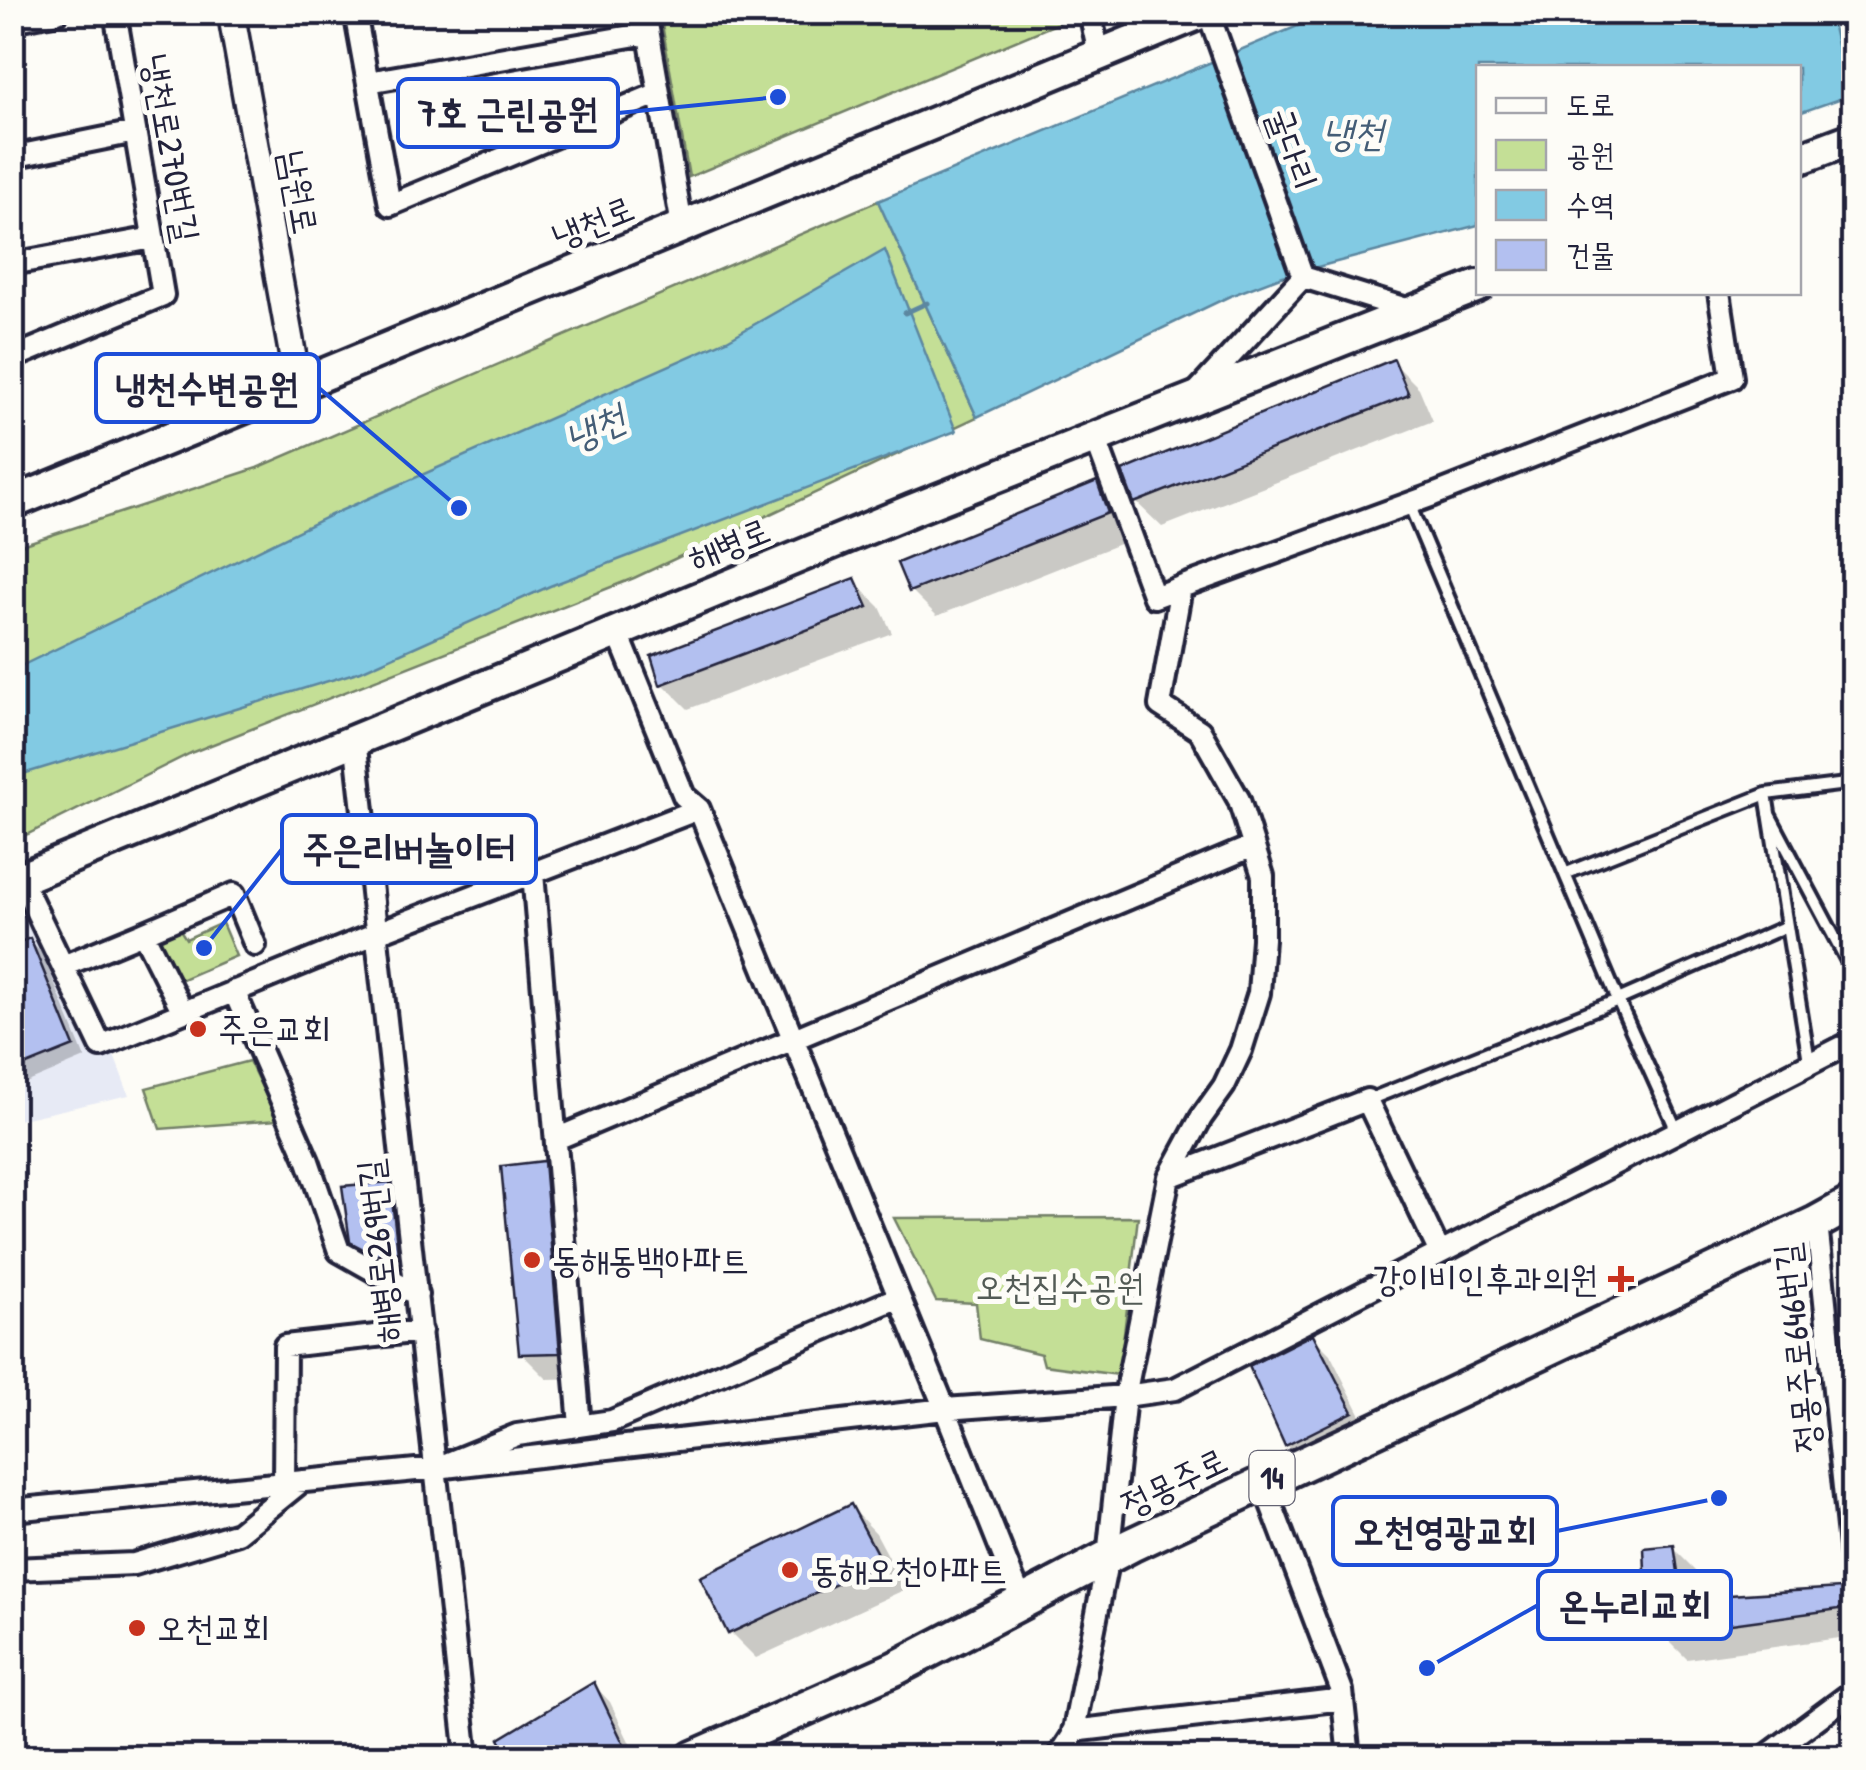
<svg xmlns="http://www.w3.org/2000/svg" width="1866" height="1770" viewBox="0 0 1866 1770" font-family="'Patrick Hand','Poor Story',sans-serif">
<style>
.built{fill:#e7eaf5}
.green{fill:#c4df96;stroke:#738068;stroke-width:2.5}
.water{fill:#82cae3;stroke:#5c87a0;stroke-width:2.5}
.shadow{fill:#0003}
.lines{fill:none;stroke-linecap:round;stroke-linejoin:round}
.stream{stroke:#5c87a0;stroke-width:5}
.building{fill:#b3c0f0;stroke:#22223b;stroke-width:2.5}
.service-casing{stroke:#22223b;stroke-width:18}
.minor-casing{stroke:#22223b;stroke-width:28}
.tertiary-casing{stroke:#22223b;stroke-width:32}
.secondary-casing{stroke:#22223b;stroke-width:38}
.primary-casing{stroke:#22223b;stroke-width:40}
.service{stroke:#fdfcf7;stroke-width:10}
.minor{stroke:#fdfcf7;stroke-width:20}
.tertiary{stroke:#fdfcf7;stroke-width:25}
.secondary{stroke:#fdfcf7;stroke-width:30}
.primary{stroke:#fdfcf7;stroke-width:32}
.poi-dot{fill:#c8321e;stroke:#fdfcf7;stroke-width:4}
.labels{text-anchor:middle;stroke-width:10;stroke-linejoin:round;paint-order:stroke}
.shield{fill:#fdfcf7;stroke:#646373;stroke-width:2.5}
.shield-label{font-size:32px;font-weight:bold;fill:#22223b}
.street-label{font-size:35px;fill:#22223b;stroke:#fdfcf7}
.poi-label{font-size:35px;fill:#22223b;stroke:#fdfcf7;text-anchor:start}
.park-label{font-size:35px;fill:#535b56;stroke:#fdfcf7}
.water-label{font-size:38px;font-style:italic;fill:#445d76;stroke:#fdfcf7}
.leader{fill:none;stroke:#1d4ed8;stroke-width:4}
.callout-dot{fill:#1d4ed8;stroke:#fdfcf7;stroke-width:4}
.callout{fill:#fdfcf7;stroke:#1d4ed8;stroke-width:4}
.callout-label{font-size:38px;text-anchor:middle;font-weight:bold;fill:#22223b}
</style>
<rect width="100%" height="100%" fill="#fdfcf7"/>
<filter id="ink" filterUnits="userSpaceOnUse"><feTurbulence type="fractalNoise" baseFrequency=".01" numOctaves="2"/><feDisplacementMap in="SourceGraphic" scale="20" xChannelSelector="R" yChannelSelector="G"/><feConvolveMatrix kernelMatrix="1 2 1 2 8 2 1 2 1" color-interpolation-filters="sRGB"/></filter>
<g filter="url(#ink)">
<path class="built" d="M12,908L31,915L94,1054L112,1050L129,1095L13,1121Z"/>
<path class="green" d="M1073,13V17L689,177L660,13Z
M878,201L977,417L634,578L193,752L28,834L13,838L12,548L257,468Z
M222,923L236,956L178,981L157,940L179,928L186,939Z
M249,1061L278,1120L160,1129L146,1088Z
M1138,1217L1119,1375L1044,1365L1041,1354L980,1339L976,1303L936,1301L894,1218Z"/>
<path class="water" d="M1329,13H1830L1848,96L1799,113L1798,68H1478V225L1283,276L1230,296L977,417L878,201Z
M885,250L956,431L550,586L361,671L13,777V670L331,515L727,340Z"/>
<path class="shadow" d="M1393,362L1419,388L1433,421L1162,527L1136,502Z
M1096,484L1122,510L1132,539L937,616L911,590Z
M854,581L880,607L892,633L688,709L663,684Z
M29,941L42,953L85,1058L21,1085L12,1077V948Z
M543,1164L568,1189L584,1378L547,1379L521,1353Z
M389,1185L415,1210L422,1277L401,1279L379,1267L353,1240Z
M1313,1337L1330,1354L1368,1429L1304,1462L1287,1445Z
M851,1507L876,1533L906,1589L756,1658L730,1632Z
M1673,1548L1698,1573L1701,1588L1714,1598L1840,1591L1854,1605V1636L1687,1659L1661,1633L1662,1626L1649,1613Z
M594,1685L610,1702L637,1758H513Z"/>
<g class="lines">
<path class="stream" d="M905,313L927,303"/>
</g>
<path class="building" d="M1394,359L1409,395L1134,503L1122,471Z
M1097,481L1108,513L909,592L897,563Z
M855,578L868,607L660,685L651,656Z
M30,938L74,1046L12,1071V945Z
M544,1161L560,1353L519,1354L501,1166Z
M390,1182L398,1253L373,1254L350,1242L342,1186Z
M1313,1334L1353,1412L1285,1446L1249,1366Z
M851,1504L882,1563L728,1634L700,1577Z
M1674,1545L1681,1592L1704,1584L1713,1596L1841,1588L1851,1599L1854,1607L1659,1634L1660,1622L1647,1615L1644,1548Z
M594,1682L625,1747L605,1758H510L499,1739Z"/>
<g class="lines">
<g class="service-casing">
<path id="service" d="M1409,504L1618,1000L1677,1131
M1766,794L1787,926
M1769,814L1854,974
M1567,873L1766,794L1854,783
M1368,1100L1618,1000L1787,926L1809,1061"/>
</g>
<g class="minor-casing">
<path id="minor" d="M355,12L390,205L659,93
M645,12L682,226
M1090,12L1099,55
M1208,12L1303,277
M12,21L58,12
M368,82L648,33
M12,157L135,132
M12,264L153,238
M1303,277L1413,311
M1719,292L1732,378L1433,495L1181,587L1160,705L1200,731L1239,800L1263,876V939L1259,993L1241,1050L1224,1086L1201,1118L1169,1177L1125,1396L1175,1389L1854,1041
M12,358L163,295L115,12
M1196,393L1303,277
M1095,437L1154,597L1181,587
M617,631L684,796L699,809
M355,738L467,1758
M533,873L580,1426
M21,879L101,1046L377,933L699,809L945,1409L1125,1396L1108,1557L1073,1735L1058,1758
M63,966L143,933
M234,991L308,1161L339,1251L417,1295
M183,1012L143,933L234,894L255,945
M556,1139L1253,846
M1169,1177L1367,1100L1440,1253
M1817,1223L1854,1586
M899,1297L612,1421L517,1435L436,1468L945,1409L1022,1602
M284,1483L285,1346L421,1331
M1263,1483L1342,1691L1349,1758
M12,1510L436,1468
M12,1569L134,1564L238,1533L302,1481
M1073,1731L1343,1699
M1764,1758L1854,1691"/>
</g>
<g class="tertiary-casing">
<path id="tertiary" d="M231,12L298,385"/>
</g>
<g class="secondary-casing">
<path id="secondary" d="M1798,159L1854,138
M12,503L1203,12
M12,882L912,510L1478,286"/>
</g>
<g class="primary-casing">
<path id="primary" d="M693,1758L896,1668L1131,1545L1816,1223L1854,1202"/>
</g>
<use href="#service" class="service"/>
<use href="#minor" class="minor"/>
<use href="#tertiary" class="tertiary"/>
<use href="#secondary" class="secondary"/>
<use href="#primary" class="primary"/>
</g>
</g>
<g class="poi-dot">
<circle cx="198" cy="1029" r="10"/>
<circle cx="532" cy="1260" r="10"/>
<path d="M1616 1264h10v10h10v10h-10v10h-10v-10h-10v-10h10z"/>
<circle cx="790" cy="1570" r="10"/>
<circle cx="137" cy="1628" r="10"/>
</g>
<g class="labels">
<rect class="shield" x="1249.5" y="1451" width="45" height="54" rx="8"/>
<g class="shield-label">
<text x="1272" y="1489">14</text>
</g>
<g class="street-label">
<text transform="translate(171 148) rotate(80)" y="12">냉천로270번길</text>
<text transform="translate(1292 149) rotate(70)" y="12">굴다리</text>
<text transform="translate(299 192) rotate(80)" y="12">남원로</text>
<text transform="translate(593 222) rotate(-22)" y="12">냉천로</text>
<text transform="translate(729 544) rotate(-22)" y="12">해병로</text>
<text transform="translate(379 1251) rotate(-96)" y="12">해병로269번길</text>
<text transform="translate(1797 1348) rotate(-96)" y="12">정몽주로646번길</text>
<text transform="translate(1174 1482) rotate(-26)" y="12">정몽주로</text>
</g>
<g class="poi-label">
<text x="218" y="1041">주은교회</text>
<text x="552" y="1272">동해동백아파트</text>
<text x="1598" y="1291" text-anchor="end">강이비인후과의원</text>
<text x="810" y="1582">동해오천아파트</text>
<text x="157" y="1640">오천교회</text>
</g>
<g class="park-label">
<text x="1060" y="1299">오천집수공원</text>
</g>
<g class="water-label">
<text x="1353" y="146">냉천</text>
<text transform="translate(595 428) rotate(-25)" y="13">냉천</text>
</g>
</g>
<path class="leader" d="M778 97L618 113M459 508L319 388M204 948L282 849M1719 1498L1557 1531M1427 1668L1538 1605"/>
<g class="callout-dot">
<circle cx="778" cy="97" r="10"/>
<circle cx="459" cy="508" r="10"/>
<circle cx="204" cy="948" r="10"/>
<circle cx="1719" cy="1498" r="10"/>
<circle cx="1427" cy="1668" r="10"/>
</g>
<g class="callout">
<rect x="398" y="79" width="220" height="68" rx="10"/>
<rect x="96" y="354" width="223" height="68" rx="10"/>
<rect x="282" y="815" width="254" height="68" rx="10"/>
<rect x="1333" y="1497" width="224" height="68" rx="10"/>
<rect x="1538" y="1571" width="193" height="68" rx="10"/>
</g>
<g class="callout-label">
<text x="508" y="126">7호 근린공원</text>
<text x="207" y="401">냉천수변공원</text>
<text x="409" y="862">주은리버놀이터</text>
<text x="1445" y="1544">오천영광교회</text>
<text x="1635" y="1618">온누리교회</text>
</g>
<rect width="1866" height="1770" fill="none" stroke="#fdfcf7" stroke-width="50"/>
<rect x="25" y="25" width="1816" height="1720" fill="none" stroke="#22223b" stroke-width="4" filter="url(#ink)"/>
<rect x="1476" y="65" width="325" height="230" fill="#fdfcf7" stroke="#a5a5ac" stroke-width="2.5"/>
<rect x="1496" y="98" width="50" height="15" fill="#fdfcf7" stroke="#a5a5ac" stroke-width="2.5"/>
<text x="1566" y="115" font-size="30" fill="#22223b">도로</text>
<rect x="1496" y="140" width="50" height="30" fill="#c4df96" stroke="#a5a5ac" stroke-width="2.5"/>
<text x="1566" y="165" font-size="30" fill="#22223b">공원</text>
<rect x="1496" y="190" width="50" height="30" fill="#82cae3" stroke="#a5a5ac" stroke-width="2.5"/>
<text x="1566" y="215" font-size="30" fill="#22223b">수역</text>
<rect x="1496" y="240" width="50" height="30" fill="#b3c0f0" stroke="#a5a5ac" stroke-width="2.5"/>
<text x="1566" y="265" font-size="30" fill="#22223b">건물</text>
</svg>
